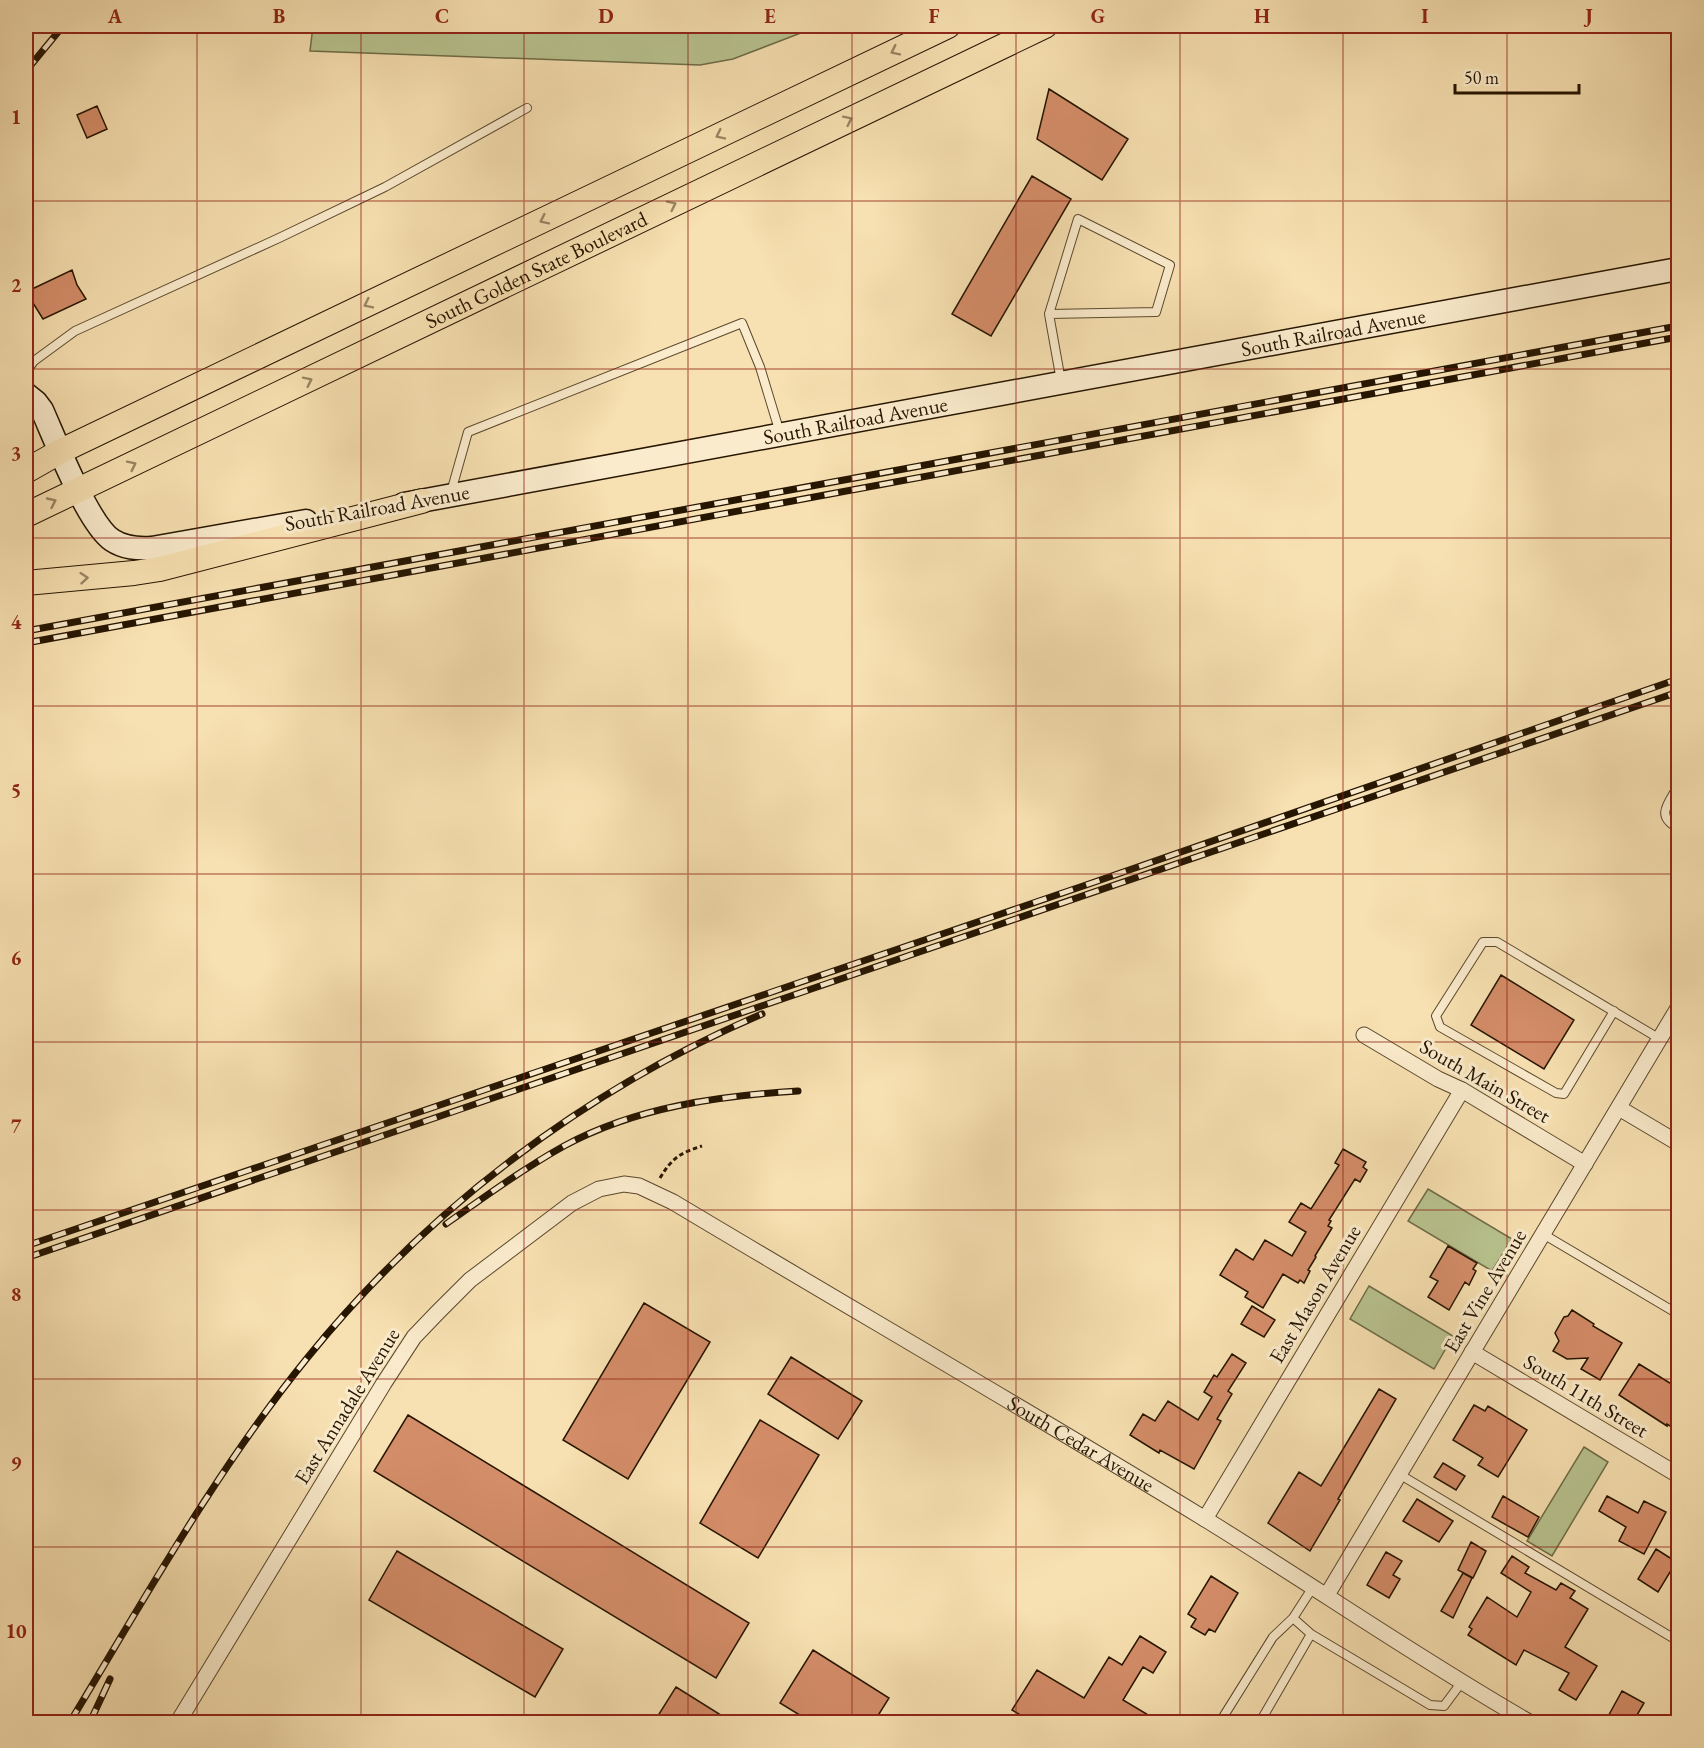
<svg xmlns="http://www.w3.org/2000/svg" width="1704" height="1748" viewBox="0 0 1704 1748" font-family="'EB Garamond',serif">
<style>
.green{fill:#b8c38f;stroke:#6f6c48;stroke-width:1.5}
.building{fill:#d48d69;stroke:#261501;stroke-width:1.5}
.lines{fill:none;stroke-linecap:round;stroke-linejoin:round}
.lane-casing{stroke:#5a482d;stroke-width:10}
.street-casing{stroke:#5a482d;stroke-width:17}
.secondary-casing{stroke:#261501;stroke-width:25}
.primary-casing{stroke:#261501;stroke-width:26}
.path{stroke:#261501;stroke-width:3;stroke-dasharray:4.5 3;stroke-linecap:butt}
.lane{stroke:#faebcc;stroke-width:8}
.street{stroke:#faebcc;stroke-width:15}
.secondary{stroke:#faebcc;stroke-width:22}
.primary{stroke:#f7e0b1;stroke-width:24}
.rail-casing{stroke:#261501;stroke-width:7}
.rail{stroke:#faebcc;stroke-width:4.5;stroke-dasharray:14;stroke-linecap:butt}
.oneway{stroke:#998562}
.grid{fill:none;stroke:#8f2418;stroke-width:1.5;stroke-opacity:0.55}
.labels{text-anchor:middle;stroke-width:6;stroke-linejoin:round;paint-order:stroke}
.street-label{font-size:21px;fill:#261501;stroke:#faebcc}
.neatline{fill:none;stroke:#8f2418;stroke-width:2}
.grid-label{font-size:20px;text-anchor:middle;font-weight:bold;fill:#8f2418}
</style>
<rect width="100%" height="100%" fill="#f7e0b1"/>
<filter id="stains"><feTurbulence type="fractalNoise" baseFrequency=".00333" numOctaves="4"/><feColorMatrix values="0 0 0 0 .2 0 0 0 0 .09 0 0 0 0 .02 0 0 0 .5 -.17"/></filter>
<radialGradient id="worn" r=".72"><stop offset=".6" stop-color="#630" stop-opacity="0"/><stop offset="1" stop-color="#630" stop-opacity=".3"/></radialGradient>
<path class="green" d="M313,26H819L733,59L700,65L310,51Z
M1428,1189L1512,1239L1492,1271L1408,1221Z
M1369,1286L1453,1336L1434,1369L1350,1319Z
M1584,1447L1608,1462L1552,1556L1527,1541Z"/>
<path class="building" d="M1049,89L1128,139L1102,180L1037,139Z
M97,106L107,129L87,138L77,115Z
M1032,176L1071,199L991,336L952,314Z
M72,270L77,285L86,299L43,319L33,303L30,290Z
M1501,975L1574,1020L1544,1069L1471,1025Z
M1343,1149L1366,1162L1363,1167L1367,1170L1360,1182L1355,1179L1329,1220L1331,1221L1328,1226L1332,1228L1315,1256L1316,1257L1308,1270L1310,1271L1304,1283L1300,1280L1298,1283L1283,1274L1263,1308L1245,1297L1248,1292L1220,1275L1236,1249L1253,1260L1265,1240L1292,1256L1306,1232L1289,1222L1301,1203L1311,1209L1339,1165L1335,1163Z
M1448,1246L1477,1263L1473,1269L1476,1271L1469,1285L1465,1282L1449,1310L1428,1297L1438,1281L1430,1277Z
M644,1303L710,1342L628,1479L563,1440Z
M1252,1306L1275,1320L1264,1337L1241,1324Z
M1572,1310L1594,1324L1593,1326L1622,1343L1600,1380L1581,1369L1588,1358L1567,1359L1553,1351L1559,1341L1555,1333L1564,1317L1568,1316Z
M1232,1354L1246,1363L1228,1391L1232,1394L1217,1419L1221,1421L1194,1469L1160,1450L1159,1453L1130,1435L1143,1414L1155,1421L1168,1401L1198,1420L1212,1397L1204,1392L1214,1375L1217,1377Z
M791,1357L862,1401L838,1439L768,1394Z
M1639,1364L1678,1388V1431L1667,1424V1426L1619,1395Z
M1379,1389L1396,1399L1338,1499L1340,1500L1310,1551L1268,1523L1299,1472L1321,1486Z
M1474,1405L1485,1411L1488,1406L1527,1430L1498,1477L1478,1465L1483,1458L1453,1440Z
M408,1415L749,1623L716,1678L374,1471Z
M760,1420L819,1455L758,1558L700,1523Z
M1443,1463L1465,1476L1456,1490L1434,1477Z
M1503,1496L1539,1517L1528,1537L1492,1517Z
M1607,1496L1638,1513L1644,1501L1666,1512L1644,1554L1619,1541L1626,1527L1599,1511Z
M1417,1499L1453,1521L1439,1542L1403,1521Z
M1471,1542L1486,1551L1473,1578L1458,1570Z
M1656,1549L1678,1563V1577L1670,1572L1658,1592L1638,1579Z
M397,1551L563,1649L535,1697L369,1600Z
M1386,1552L1402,1561L1393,1575L1400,1579L1389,1598L1367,1585Z
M1512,1556L1529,1567L1525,1573L1556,1590L1561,1583L1575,1591L1570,1598L1588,1609L1565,1647L1597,1666L1576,1700L1559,1690L1569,1673L1524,1650L1516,1665L1468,1635L1472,1629L1469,1627L1487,1597L1517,1617L1531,1592L1501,1573Z
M1463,1573L1472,1578L1453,1618L1441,1611Z
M1211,1576L1238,1593L1215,1632L1209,1629L1205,1635L1191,1627L1196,1619L1188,1614Z
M1140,1636L1166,1652L1153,1673L1143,1667L1123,1700L1160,1722H1032L1012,1710L1037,1670L1084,1698L1109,1657L1122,1665Z
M813,1650L889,1698L874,1722H811L780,1703Z
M676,1687L732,1722H654Z
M1622,1691L1644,1703L1633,1722H1605Z"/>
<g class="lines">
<g class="lane-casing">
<path id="lane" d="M1049,314L1078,219L1170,265L1156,312L1049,314L1061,381
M26,372L34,361L75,331L279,238L385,187L527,108
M451,492L468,432L742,323L760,367L780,433
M1678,786C1668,804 1655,816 1678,828
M1614,1011L1564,1094L1556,1093L1440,1027L1436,1016L1483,942H1497L1660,1039
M1543,1234L1678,1314
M1399,1474L1678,1641
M1293,1618L1311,1634L1430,1705L1444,1706L1461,1683
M1220,1722L1273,1637L1293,1618L1313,1587
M1260,1722L1311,1634"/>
</g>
<g class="street-casing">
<g id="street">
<path d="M1364,1035L1438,1079L1462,1090L1585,1164"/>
<path d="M1619,1108L1678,1143"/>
<path d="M1472,1352L1678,1475"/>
<path d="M1205,1519L1462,1090"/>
<path d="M1327,1595L1678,1008"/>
<path id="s1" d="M178,1722L384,1383L414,1337L437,1313L470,1280L572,1203L599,1189L624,1184L639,1186L673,1202C850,1308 1029,1411 1205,1519C1314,1586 1419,1659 1529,1722"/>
</g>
</g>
<g class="secondary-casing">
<g id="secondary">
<path d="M26,394L36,402L42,410C55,439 88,524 112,540C124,548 137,549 152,548L306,521"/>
<path id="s2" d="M404,504L1678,269"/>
</g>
</g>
<g class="primary-casing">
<g id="primary">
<path d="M26,471L61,451L948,26"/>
<path id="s3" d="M26,515L1045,26"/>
<path d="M26,583L134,573L160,569L422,501"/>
</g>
</g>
<path class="path" d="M660,1178C672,1158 680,1153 702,1146"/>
<use href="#lane" class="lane"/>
<use href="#street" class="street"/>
<use href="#secondary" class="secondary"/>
<use href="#primary" class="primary"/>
<g class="rail-casing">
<path id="rail" d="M26,71L63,26
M26,631L1678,326
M26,643L1678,337
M446,1224C484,1197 523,1169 564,1146C636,1107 718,1096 798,1091
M26,1246L1086,885L1678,679
M26,1258L1678,692
M70,1722C145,1598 216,1470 308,1357C428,1209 586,1089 762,1014
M90,1722L110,1679"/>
</g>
<use href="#rail" class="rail"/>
</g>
<defs><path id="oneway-chevron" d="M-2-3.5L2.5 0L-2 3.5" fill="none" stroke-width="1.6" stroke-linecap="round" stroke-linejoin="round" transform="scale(1.5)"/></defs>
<g class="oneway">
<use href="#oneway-chevron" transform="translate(895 51) rotate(154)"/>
<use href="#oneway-chevron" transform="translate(848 120) rotate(-26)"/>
<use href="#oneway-chevron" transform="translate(720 135) rotate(154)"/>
<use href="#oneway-chevron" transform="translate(672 205) rotate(-26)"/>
<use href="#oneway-chevron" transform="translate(544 220) rotate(154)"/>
<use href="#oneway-chevron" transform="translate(368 304) rotate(154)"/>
<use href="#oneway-chevron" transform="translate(308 381) rotate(-26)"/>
<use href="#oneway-chevron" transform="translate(132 465) rotate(-26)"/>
<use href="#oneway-chevron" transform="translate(52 502) rotate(-25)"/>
<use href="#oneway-chevron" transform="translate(84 578) rotate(-5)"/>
</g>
<path class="grid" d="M197,26V1722M361,26V1722M524,26V1722M688,26V1722M852,26V1722M1016,26V1722M1180,26V1722M1343,26V1722M1507,26V1722M26,201H1678M26,369H1678M26,538H1678M26,706H1678M26,874H1678M26,1042H1678M26,1210H1678M26,1379H1678M26,1547H1678"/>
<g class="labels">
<g class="street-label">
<text dy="7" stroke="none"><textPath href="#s3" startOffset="566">South Golden State Boulevard</textPath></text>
<text dy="7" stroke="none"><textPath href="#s2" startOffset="945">South Railroad Avenue</textPath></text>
<text dy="7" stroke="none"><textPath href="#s2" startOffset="459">South Railroad Avenue</textPath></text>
<text transform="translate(377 508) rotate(-10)" y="7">South Railroad Avenue</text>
<text transform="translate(1485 1081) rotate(30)" y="7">South Main Street</text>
<text transform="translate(1485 1291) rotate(-59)" y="7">East Vine Avenue</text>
<text transform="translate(1315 1294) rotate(-59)" y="7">East Mason Avenue</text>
<text transform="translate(1586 1396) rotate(31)" y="7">South 11th Street</text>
<text transform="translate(347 1406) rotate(-58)" y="7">East Annadale Avenue</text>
<text dy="7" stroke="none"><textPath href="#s1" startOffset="1242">South Cedar Avenue</textPath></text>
</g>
</g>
<rect width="1704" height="1748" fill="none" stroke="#f7e0b1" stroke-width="66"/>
<path d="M1455 84v9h124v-9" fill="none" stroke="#261501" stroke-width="3"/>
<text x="1464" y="84" font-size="18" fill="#261501" stroke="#faebcc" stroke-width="4.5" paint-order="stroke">50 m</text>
<rect x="33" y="33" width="1638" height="1682" class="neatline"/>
<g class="grid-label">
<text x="115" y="23">A</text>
<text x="279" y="23">B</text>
<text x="442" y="23">C</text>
<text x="606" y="23">D</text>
<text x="770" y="23">E</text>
<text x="934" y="23">F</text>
<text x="1098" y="23">G</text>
<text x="1262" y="23">H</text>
<text x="1425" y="23">I</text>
<text x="1589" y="23">J</text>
<text x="16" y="124">1</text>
<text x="16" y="292">2</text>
<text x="16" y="460">3</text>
<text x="16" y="629">4</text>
<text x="16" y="797">5</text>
<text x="16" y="965">6</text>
<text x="16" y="1133">7</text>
<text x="16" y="1301">8</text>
<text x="16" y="1470">9</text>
<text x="16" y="1638">10</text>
</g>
<rect width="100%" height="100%" filter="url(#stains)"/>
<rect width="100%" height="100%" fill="url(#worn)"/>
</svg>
